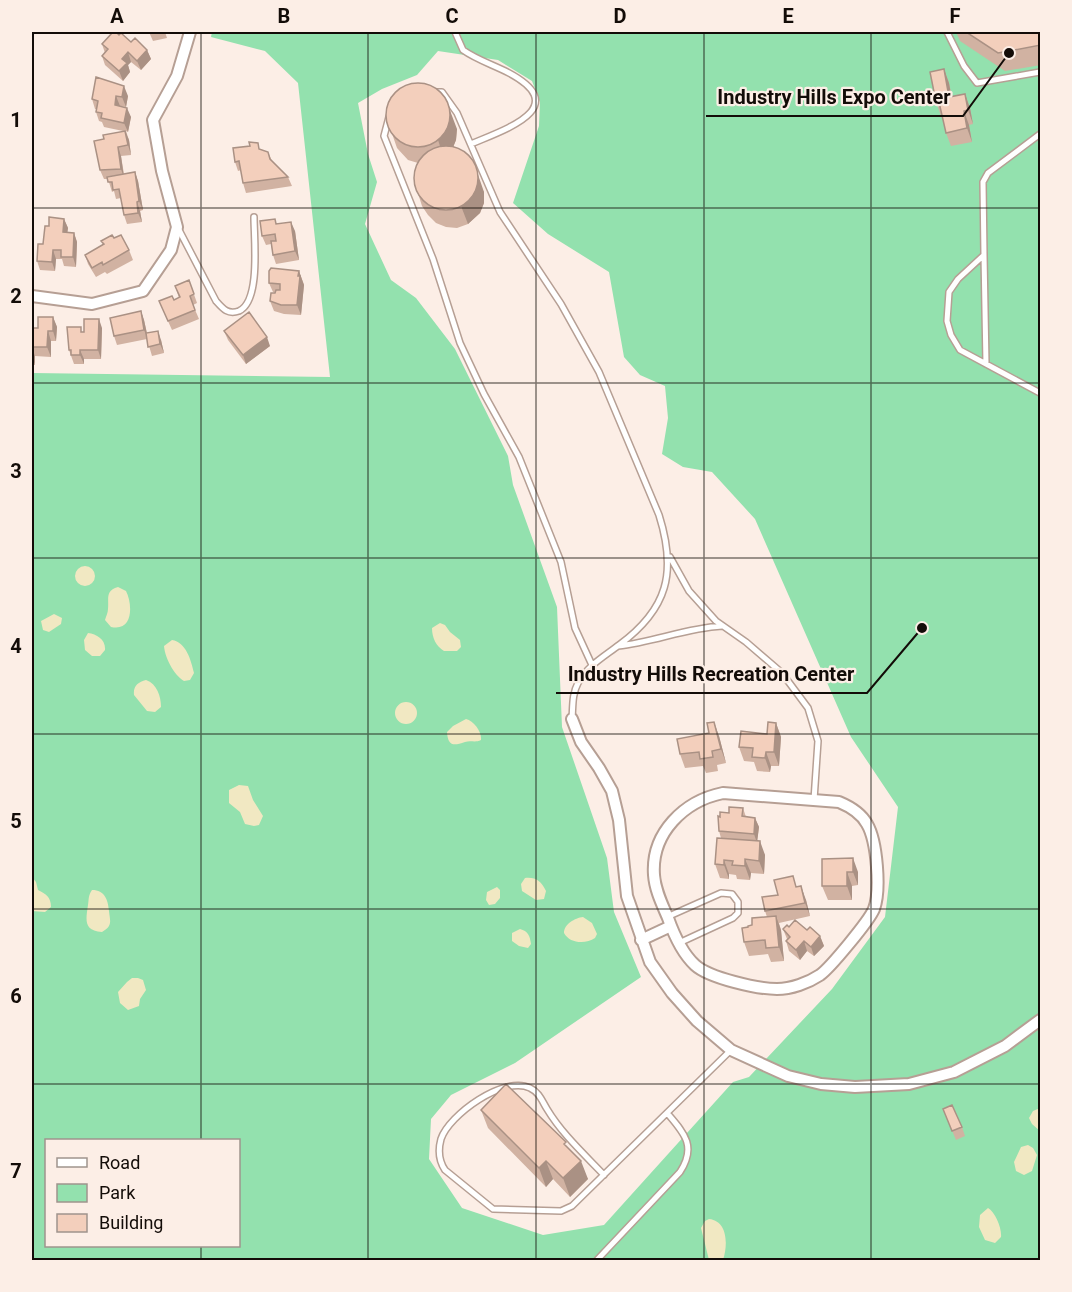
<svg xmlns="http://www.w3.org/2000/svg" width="1072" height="1292" viewBox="0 0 1072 1292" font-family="Roboto,sans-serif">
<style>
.green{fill:#93e1ae;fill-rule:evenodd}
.sand{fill:#f1e8c2}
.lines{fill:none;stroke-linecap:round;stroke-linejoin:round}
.service-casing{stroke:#b69f94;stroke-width:8}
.minor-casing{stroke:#b69f94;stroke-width:14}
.service{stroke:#fff;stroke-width:5}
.minor{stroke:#fff;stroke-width:10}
.wall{fill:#d1b2a2}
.shaded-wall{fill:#aa9184}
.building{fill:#f3cfbc;stroke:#aa9184;stroke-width:1.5}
.grid{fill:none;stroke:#130c08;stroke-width:1.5;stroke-opacity:0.55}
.leader{fill:none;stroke:#130c08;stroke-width:2}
.callout-dot{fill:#130c08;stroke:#fceee6;stroke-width:2}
.callout-label{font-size:20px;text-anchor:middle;font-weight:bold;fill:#130c08;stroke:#fceee6;stroke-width:4.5;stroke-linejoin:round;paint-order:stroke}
.neatline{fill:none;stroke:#130c08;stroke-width:2}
.grid-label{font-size:20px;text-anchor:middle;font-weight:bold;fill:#130c08}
</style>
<rect width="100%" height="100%" fill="#fceee6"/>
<path class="green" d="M212,32H1040V1260H32V373L330,377L298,83L265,51L211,37ZM438,51L498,60L532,81L540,102L539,126L513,203L548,234L609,272L624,357L640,375L665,386L668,418L662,454L683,467L712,472L755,519L851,737L898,807L885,917L832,989L749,1077L733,1082L604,1225L543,1235L462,1208L429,1159L431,1119L451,1095L515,1063L641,977L614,912L607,858L562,727L557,607L513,485L508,456L455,349L416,298L391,280L365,224L377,182L368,154L358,103L382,89L417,75ZM46,1140H238V1246H46Z"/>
<path class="sand" d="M75 576a10 10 0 1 1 20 0a10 10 0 1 1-20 0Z
M118,587L126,591C133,605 133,632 111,627L105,620C106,616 108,613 108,609C109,598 105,591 118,587Z
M54,614L62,618L61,624L49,632L43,630L41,621Z
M440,623L445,625L450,632L460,640L461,647L457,651H444C436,646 432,638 432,628Z
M88,633C97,634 106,640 105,650L100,656H92L85,650L84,640Z
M172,640C186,642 191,660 194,673L190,680L184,681C174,675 165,658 164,646Z
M146,680C157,684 161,696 161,707L155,712L147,711L134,695C133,686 138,682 146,680Z
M395 713a11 11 0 1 1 22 0a11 11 0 1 1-22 0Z
M466,719C474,721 482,732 481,740C475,743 471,740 465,742C453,746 448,746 447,732L453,726Z
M239,785L248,786L253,800L263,816L259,825L254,826L245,824L240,812L229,803V790Z
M32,877L36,882L38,890C46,894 51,897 51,907L45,912L32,911Z
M525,878C536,877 541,881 546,891L544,899L536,900L522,891L521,884Z
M497,887L500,890V898L495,904L489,905L486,900L487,892Z
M92,890C105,890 108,900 109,911C110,921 113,926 102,932C83,931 86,919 88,905C89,899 88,896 92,890Z
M583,917L592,923L597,934L595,938C586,944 570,944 564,933C564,924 575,918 583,917Z
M520,929C528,931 530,936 531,944L528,948L519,946L512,941V933Z
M132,978H138L143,980L146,990L140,999L139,1006L128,1010L120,1003L118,992L127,982Z
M1040,1108V1131L1032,1124L1029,1118L1033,1111Z
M1028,1145L1033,1148L1037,1155L1032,1171L1024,1175L1016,1171L1014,1162L1021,1147Z
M988,1208C995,1212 1002,1228 1001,1237L995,1243L985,1240L979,1227L980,1215Z
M709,1219C728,1221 728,1245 723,1260H709L701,1228L705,1221Z"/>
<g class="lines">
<g class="service-casing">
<path id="service" d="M455,32L463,50C477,60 494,65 509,73C574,108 503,130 471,144
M947,32L964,66L977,83L1040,72
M434,92H442L457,113L500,212L561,304L599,372L659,515C677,572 668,609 619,645C605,656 587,666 578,683C572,694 573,706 572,719
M389,117L384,136L433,259L460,343L484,394L519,457L561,562L575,628L592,665
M1040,134L988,173L983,182L984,255L958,279L949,292L947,321L951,335L960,350L1040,393
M178,228L216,301C223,309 228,315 239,311C261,301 254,239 254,217
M984,255L986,364
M670,557L689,591L716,621L746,642L782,673L808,708L818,741L814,800
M618,646C654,642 686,628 722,626
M667,917L721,893L732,894L738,902V913L733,918L679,943
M604,1175C584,1154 562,1134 547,1109C542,1101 539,1092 530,1088C504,1075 449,1115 441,1139C438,1150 439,1161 445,1170L493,1209L561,1211L572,1206L731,1050
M597,1260L680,1172C697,1146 684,1133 667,1113"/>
</g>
<g class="minor-casing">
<path id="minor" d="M32,296L92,304L143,291L171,250L177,227L162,171L153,120L177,76L190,32
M572,719L581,742L599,768L612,791L619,820L627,896L650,962L672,993L697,1021L731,1050L788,1076L821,1084L855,1087L909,1084L954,1072L1005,1046L1040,1020
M723,793L839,802C851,807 861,813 867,824C877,841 881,890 874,909C869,921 830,968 820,975C808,983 791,989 777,989C758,989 709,978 695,965C682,953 674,935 668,918C662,904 655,890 654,875C651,833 684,801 723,793Z
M641,940L671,926"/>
</g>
<use href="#service" class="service"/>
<use href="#minor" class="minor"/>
</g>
<path class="wall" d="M149,32H165L167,38L153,41Z
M956,32H1041V65L1005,71L960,41Z
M119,35L131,42L147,50L151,59L141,70L131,62L128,65L130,72L123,81L105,65L102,56L105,53L102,44Z
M944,69L949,83L952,97L965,94L970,108L973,124L969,125L972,142L951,146L946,133L942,116H941L936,102Z
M128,96L126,107L120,106L131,117L128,132L126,131L129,140L131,155L121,156L124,174L135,172L138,181L143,210L140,211L142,222L127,224L124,215L121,198L116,199L114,191L112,192L108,179H104L100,170L104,139L123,131L104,127L102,122L99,121L96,112V109H95L92,99Z
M387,119L457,129L456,140L453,147L484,192V203L480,213L468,224L457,228L446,227L436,223L428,215L422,206L416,187L418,163L408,160L397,148Z
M260,149L268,152L272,161L288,177L292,186L246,193L243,183L241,170L238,171L235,162Z
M64,219L68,228L67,233H74L77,242L76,267L64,266L62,259H56L55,271L40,270L37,261L43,244L49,226Z
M277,224L295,231L299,260L276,264L273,255L271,244L266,245L262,236Z
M114,238L129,250L133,260L107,274L105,272L96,277L88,264L85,255L103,245L101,241Z
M299,271L304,285L301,315L284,314L274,311L270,301L276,293L273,292L269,283Z
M189,280L197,303L193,305L199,319L172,330L159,301L174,300L179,298L175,286Z
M141,311L144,320L147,333L161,340L164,353L152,356L147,339L117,345L114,336Z
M53,317L57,327L56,341H51V357L35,356V365H32V328H38Z
M102,328L101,359H84V364H74L69,350L83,332Z
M224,331L270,346L246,364L228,340Z
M776,723L781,737L779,766H771L770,772L757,771L754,762L744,761L739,747L767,734Z
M719,736L726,763L717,765L718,771L706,773L703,766L685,768L680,754Z
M743,808L746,817L755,818L759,827L757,841L765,855L764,874L751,873L750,880L737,879L736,875L729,874V879L720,878L715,864L721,838L719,831L720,817Z
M822,859L858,872V885L852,886V900H828L822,886Z
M797,887L806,900L810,916L779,923L781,930L784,961L771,962L768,954L749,956L744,942L748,927L767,917L765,911L778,895Z
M789,927L807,930L820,936L824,946L814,956L807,951L800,960L789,951L786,941L787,939L783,929Z
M943,1109L962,1127L965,1136L956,1140Z
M481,1110L568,1148L588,1179L570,1197L553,1179L546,1187L488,1128Z"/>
<path class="shaded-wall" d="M32,32H36L32,37Z
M147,50L151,59L141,70L137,61Z
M128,52L131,62L128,65L130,72L123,81L119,71L122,59Z
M944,69L949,83L954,111L949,97Z
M124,86L128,96L126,107L122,97Z
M965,94L970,108L973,124L968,110Z
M116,96L120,106L115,105Z
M446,100L457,129L456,140L452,150L444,158L438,140Z
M127,108L131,117L128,132L124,123Z
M964,111L969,125L972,142L967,128Z
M125,131L129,140L131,155L128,145Z
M118,147L121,156L124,178L121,169Z
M474,163L484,192V203L480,213L468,224L461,206Z
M135,172L138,181L143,210L139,201Z
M137,202L140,211L142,222L138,213Z
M64,219L68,228L66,242L63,232Z
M291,222L295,231L299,260L295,251Z
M74,233L77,242L76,267L73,257Z
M53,250L56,259L55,271L52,262Z
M299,271L304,285L301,315L297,305Z
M141,311L144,320L148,339L144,330Z
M53,317L57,327L56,341L53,331Z
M99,319L102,328L101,359L98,350Z
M48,331L51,341V357L47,347Z
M158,331L161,340L164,353L160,344Z
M267,337L270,346L246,364L243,355Z
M32,347L35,356V365L32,356Z
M80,350L84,359V364L80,355Z
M714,722L719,736L726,763L721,749Z
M776,723L781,737L779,766L774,752Z
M766,752L771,766L770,772L765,758Z
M755,818L759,827L757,843L754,834Z
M760,841L765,855L764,874L759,861Z
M853,858L858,872V885L853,872Z
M745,859L751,873L750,880L745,866Z
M724,860L729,874V879L724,865Z
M847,872L852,886V900L847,886Z
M801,886L806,900L810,916L805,903Z
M776,916L781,930L784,961L779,947Z
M820,936L824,946L814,956L811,947Z
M804,941L807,951L800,960L796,950Z
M546,1161L553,1179L546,1187L539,1168Z
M581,1161L588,1179L570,1197L563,1178Z"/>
<path class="building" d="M113,32H116L119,35L121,33L131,42L135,38L147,50L137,61L128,52L122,59L127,63L119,71L102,56L108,49L102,44Z
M966,32H1041V45L998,53Z
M944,69L949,97L965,94L968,110L964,111L967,128L946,133L939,102H936L930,72Z
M96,77L124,86L122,97L116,96L115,105L127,108L124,123L101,118L102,113L96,112L98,101L92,99Z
M386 115a32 32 0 1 1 64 0a32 32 0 1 1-64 0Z
M125,131L128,145L118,147L121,169L100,170L94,141L104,139L103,135Z
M249,142L258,143L259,149L268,152L270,159L288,177L243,183L239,161L235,162L233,148L250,146Z
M414 178a32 32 0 1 1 64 0a32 32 0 1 1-64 0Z
M135,172L139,201L137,202L138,213L124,215L119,189L113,190L112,182H108L107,177Z
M49,217L64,219L63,232L74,233L73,257H61V250H53L52,262L37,261L38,244H43L45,226H49Z
M275,219L276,224L291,222L295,251L273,255L271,241H276L275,234L262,236L260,221Z
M112,235L114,238L121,235L129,250L103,265L102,262L92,268L85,255L104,244L101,241Z
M271,268L299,271L298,276H300L297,305H281L270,301L271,293H275L276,290H280V284L269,283V271Z
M189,280L194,294L190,296L195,310L168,321L159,301L172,296L174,300L180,297L175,286Z
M141,311L144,330L114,336L110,318Z
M249,312L267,337L243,355L224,331Z
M38,317H53V331H48L47,347H32V356V328H38Z
M84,319H99L98,350H80V355H71V350H69L67,327H81V332H84Z
M158,331L160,344L148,347L146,333Z
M714,722L721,749L712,751L713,757L700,759L699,752L680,754L677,739L709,733L707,723Z
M768,722L776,723L774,752H766L765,758L752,757L753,748L739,747L741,731L767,734Z
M729,807L743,808L742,816L755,818L754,834L719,831L718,816L720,817V812L729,813Z
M717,838L760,841L759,861L745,859V866L732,865L733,861L724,860V865L715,864Z
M853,858V872H847V886H822V859Z
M793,876L796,887L801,886L805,903L765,911L762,897L778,895L774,880Z
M776,916L779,947L766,948L765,940L744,942L742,928L748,927V926L752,925V918Z
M795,920L807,930L810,927L820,936L811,947L804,941L796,950L786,941L790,937L783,929L787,925L789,927Z
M506,1084L566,1142L564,1144L581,1161L563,1178L546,1161L539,1168L481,1110Z
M952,1105L962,1127L952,1131L943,1109Z"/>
<path class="grid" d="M201,32V1140M368,32V1260M536,32V1260M704,32V1260M871,32V1260M32,208H1040M32,383H1040M32,558H1040M32,734H1040M32,909H1040M32,1084H1040M201,1246V1260"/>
<path class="leader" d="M1009 53L963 116H706M922 628L867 693H556"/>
<g class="callout-dot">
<circle cx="1009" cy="53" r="6"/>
<circle cx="922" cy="628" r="6"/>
</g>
<g class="callout-label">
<text x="834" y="104">Industry Hills Expo Center</text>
<text x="711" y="681">Industry Hills Recreation Center</text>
</g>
<rect width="1072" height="1292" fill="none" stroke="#fceee6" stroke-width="66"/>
<rect x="45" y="1139" width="195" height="108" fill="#fceee6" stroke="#9f948d" stroke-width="1.5"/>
<rect x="57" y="1158" width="30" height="9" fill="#ffffff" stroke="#9f948d" stroke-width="1.5"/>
<text x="99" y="1169" font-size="18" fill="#130c08">Road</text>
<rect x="57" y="1184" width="30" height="18" fill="#93e1ae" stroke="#9f948d" stroke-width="1.5"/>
<text x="99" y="1199" font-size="18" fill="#130c08">Park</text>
<rect x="57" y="1214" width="30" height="18" fill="#f3cfbc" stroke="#9f948d" stroke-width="1.5"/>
<text x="99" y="1229" font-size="18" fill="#130c08">Building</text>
<rect x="33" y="33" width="1006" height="1226" class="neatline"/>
<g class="grid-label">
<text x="117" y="23">A</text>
<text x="284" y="23">B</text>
<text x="452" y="23">C</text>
<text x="620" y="23">D</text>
<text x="788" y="23">E</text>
<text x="955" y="23">F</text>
<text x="16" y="127">1</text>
<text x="16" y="303">2</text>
<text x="16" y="478">3</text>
<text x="16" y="653">4</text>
<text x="16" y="828">5</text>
<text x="16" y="1003">6</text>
<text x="16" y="1178">7</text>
</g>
</svg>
